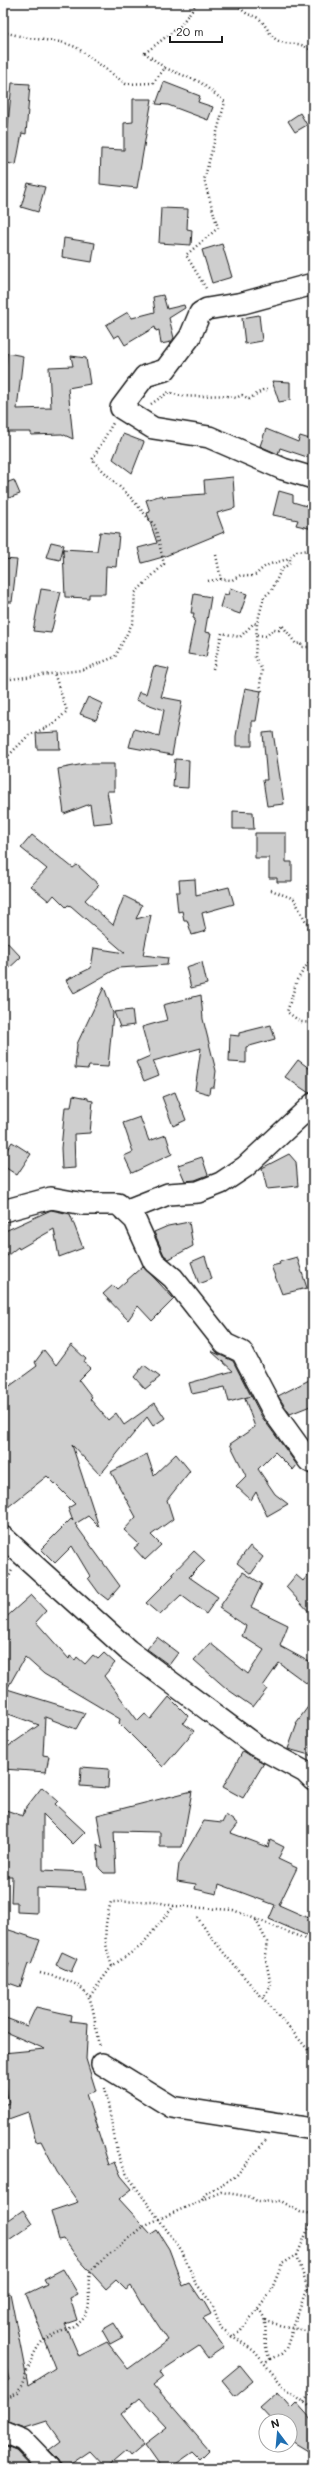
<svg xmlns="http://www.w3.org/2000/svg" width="316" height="2471" viewBox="0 0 316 2471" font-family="Mali,sans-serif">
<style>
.building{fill:#cecece;stroke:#1c1c1c}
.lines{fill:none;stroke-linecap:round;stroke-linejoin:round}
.street-casing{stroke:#1c1c1c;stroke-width:24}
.path{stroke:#1c1c1c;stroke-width:2.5;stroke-dasharray:1 3;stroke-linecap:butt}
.street{stroke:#fff;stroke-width:21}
</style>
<rect width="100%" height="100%" fill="#fff"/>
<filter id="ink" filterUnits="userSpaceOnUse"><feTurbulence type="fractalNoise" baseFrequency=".025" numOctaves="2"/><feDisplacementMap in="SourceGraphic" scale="8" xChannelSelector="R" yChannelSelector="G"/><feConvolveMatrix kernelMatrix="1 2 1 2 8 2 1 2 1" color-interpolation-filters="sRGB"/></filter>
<g filter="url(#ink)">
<path class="building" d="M164,82L200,96L198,102L213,107L208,120L168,105L156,104Z
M12,83L30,84L26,134L22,133L16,165L3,162V145H6Z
M133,99H152L137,188L100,184L101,149L124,150V123L133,122Z
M300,113L307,125L295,132L288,121Z
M28,183L45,187L38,212L21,207Z
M161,208L188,209L187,229L192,230L191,245L159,243Z
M64,238L95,243L92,262L62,257Z
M222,244L232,277L212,283L202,250Z
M163,295L167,309L184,305L185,308L169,318L174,338L171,342L161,344L159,330L156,331L155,327L125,345L119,335L114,338L106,325L128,312L132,318L155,312L153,297Z
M259,315L262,341L245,344L242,318Z
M7,353L23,356L17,409L51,408L49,367L73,366L71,356L86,358L90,384L68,388L73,439L62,434L31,435V432H7V427H3V388Z
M272,381L290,382V400L279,402Z
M266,429L298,442L300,436L313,440V459L280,448L278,454L260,446Z
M123,434L144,442L132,473L113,459Z
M233,477L235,508L217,513L224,532L163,557L142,563L138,548L157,543L147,513L150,512L146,500L162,495L163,497L205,494L204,480Z
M14,480L20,494L3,500V484Z
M279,491L293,495V502L313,508V529L296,525L298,520L273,515Z
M100,532L119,534L116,567L106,566L105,594H89V598L65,597L63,549L97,551Z
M51,542L64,545L60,560L46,557Z
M3,559L17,560L12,602H3Z
M230,588L247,594L240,614L220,607L224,594L228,595Z
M41,589L61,592L51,633L33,631Z
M194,594L211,597L205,632L211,633L206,657L188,654L195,619L193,618L194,613H191Z
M154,666L169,669L161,697L182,701L172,755L129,747L134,729L159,736L164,710L136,700L139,692L146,694Z
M245,688L261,691L256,721H252V746H236V736Z
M88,697L103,704L96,720L80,714Z
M59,732L60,749H37L36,733Z
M273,732L284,804L267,806L263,780H267L263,733Z
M175,759L189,760L188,788L173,787Z
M84,764H114V791H107L112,822L93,824L90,804L64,814L58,769Z
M233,811L253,812L254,829H233Z
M255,833H286V862H292V882H277V878H269V858H255Z
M32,835L73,868L77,865L99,885L85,900L113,925L124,896L142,905L136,919L151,915L143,955L168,958L167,965L118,968L74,993L66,980L91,968L94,948L125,953L71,906L68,905L66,907L54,895L49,901L31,886L47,869L21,848Z
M195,879L196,895L229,887L234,904L202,913L206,931L192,935L187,920H184L182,911L178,912L176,892H180L179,880Z
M3,938L21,957L3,974Z
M202,962L207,984L191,988L186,967Z
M104,987L113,1013L108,1067L89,1066L88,1069L75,1068L77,1044Z
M201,995L203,1019L216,1071L214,1087H210L209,1094L195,1090L201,1048L153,1061L159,1075L144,1081L136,1062L150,1056L142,1027L167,1020L163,1005Z
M132,1010L134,1025L120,1027L114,1012Z
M271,1025L275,1039L246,1047V1063L229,1062L230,1035L239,1036V1033Z
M298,1060L313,1071V1092L309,1093L285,1077Z
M175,1092L186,1120L173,1126L162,1097Z
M73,1095L88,1098V1100L93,1101L90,1133L74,1134L75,1168L62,1169L61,1148L65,1107H71Z
M140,1117L149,1141L166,1135L172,1154L132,1173L124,1156L133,1152L123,1123Z
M12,1142L31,1154L17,1175L3,1166V1156Z
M289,1154L296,1162L298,1186L267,1189L262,1168Z
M202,1157L208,1175L195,1180L185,1181L178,1165Z
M51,1210L70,1214L83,1248L59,1257L54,1229L19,1249L18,1247L3,1259V1232Z
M189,1222L193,1246L169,1259L164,1255L154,1232L168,1226Z
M205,1256L212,1279L199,1284L191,1262Z
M297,1257L307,1288L282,1294L271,1266L280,1264L279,1262Z
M143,1266L174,1299L152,1321L138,1306L128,1320L103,1294L113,1285L117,1289Z
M71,1345L86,1359L84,1362L91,1368L79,1380L92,1397L90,1399L108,1420L116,1413L124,1425L155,1403L165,1418L153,1426L147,1417L100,1475L72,1445L99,1527L88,1516L75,1524L120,1586L108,1600L99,1593L88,1578L90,1576L72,1546L55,1563L41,1549L71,1519L73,1521L68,1508L75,1504L47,1476L3,1511V1391L37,1366L35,1362L44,1350L56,1365Z
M211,1351L233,1361L262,1417L297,1465L293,1470L275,1452L258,1469L275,1494L288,1504L267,1516L256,1492L251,1500L236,1486L246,1476L230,1444L255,1427L245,1399L251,1396L229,1402L225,1387L192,1394L189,1383L233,1371Z
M144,1365L160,1377L145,1389L134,1377Z
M313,1378V1405L290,1414L278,1396Z
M147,1454L154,1475L176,1454L190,1471L167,1500L173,1519L151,1535L161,1545L145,1560L134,1548L139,1544L124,1530L136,1517L111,1472Z
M250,1546L263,1557L251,1574L237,1563Z
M194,1551L205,1561L189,1577L218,1597L206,1614L181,1595L160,1615L146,1603L174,1575L172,1574Z
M313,1569V1616L286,1587L296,1575L303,1581Z
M243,1572L262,1584L251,1607L288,1625L280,1646L313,1664V1688L279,1663L263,1686L267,1689L253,1707L227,1689L194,1660L210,1643L248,1674L264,1650L242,1636L246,1626L219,1608Z
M31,1595L46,1611L36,1622L69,1659L70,1656L75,1660L77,1657L85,1664L93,1655L98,1659L104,1653L115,1663L104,1676L138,1721L145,1714L151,1719L169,1697L188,1716L183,1723L194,1731L163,1767L119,1723L120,1719L44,1674L25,1657L7,1689L85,1713L76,1729L45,1717L43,1755L49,1756L46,1772L3,1769L6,1748L39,1725L3,1712V1620Z
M157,1637L178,1653L169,1665L147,1649Z
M313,1700V1756L288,1749L297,1724L296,1723Z
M243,1751L264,1763L243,1798L223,1787Z
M81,1767L109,1769L108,1788L80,1786Z
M42,1787L58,1801L55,1804L85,1832L73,1844L43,1814V1870L83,1872L86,1890L37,1888V1913L17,1912V1902H11L12,1876H3V1809L23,1816L25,1809Z
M192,1791L182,1847H160V1832L114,1831L116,1873H104L99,1868L97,1844L103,1849L97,1815Z
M226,1815L238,1824L231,1833L268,1847L270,1840L284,1847L278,1859L297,1868L279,1905L313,1920V1938L269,1919L275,1905L219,1884L217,1894L195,1889L196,1884L177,1881L179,1864L204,1821L222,1823Z
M3,1928L40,1940L31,1965L28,1964L20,1987L3,1981L9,1964L3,1962Z
M62,1952L77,1959L71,1972L56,1965Z
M36,2007L71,2015L70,2021L88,2023L86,2059L96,2091L86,2094L109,2165L115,2162L121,2176L132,2189L119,2199L151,2234L157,2230L169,2249L183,2286L190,2283L202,2301L203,2300L211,2314L203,2318L224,2347L208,2358L199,2346L161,2371L164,2376L153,2385L209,2450L200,2459L193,2452L170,2468H162L145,2444L167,2427L140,2398L121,2414L144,2444L130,2456L126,2451L106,2468L90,2451L65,2468H62L59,2460L49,2450L61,2441L47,2421L25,2428L3,2420V2383L9,2381L3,2350V2294L10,2293L28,2385L55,2368L26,2294L47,2284L44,2279L63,2269L78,2294L70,2298L77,2320L65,2324L79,2356L107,2342L128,2369L168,2340L144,2304L142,2305L131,2286L126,2290L116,2280L106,2289L76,2256L64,2239L59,2240L51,2211L78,2202L57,2172L41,2141L36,2142L28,2112L3,2121V2105L9,2103L3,2076V2053L45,2049L3,2031V2017L27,2026Z
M23,2210L32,2224L3,2244V2224Z
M114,2323L123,2337L110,2344L102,2330Z
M240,2365L253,2381L235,2396L222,2380Z
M278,2392L291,2407L296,2402L313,2421V2454L290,2440V2421H272L260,2408Z
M3,2445L16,2450L33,2468H3Z"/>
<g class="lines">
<g class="street-casing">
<path id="street" d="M313,284L243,303L207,309L200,313L190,337L165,370L145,376L121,408L153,428L209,437L283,469L313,478
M3,1211L51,1198L84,1204H118L135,1220L154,1262L173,1278L225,1344L242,1352L273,1411L309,1461L313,1463
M125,1211L168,1194L198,1192L221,1183L245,1167L313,1104
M3,1537L128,1650L255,1745L305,1772L313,1780
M102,2064L172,2107L313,2129
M3,2432L23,2440L50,2468"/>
</g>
<path class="path" d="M240,3V7C248,17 249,13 258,18C266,23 269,37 279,41C293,47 298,39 313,52
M3,32L28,38L61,42L76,47L126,84L153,83L165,68L145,53L180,26L197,3
M165,68L200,82L225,102L204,180L218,228L186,255L207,290
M151,404L169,392C190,402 214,391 236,398L242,395L249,399L263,390H268
M216,555L221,579L232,580L241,575C258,579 256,572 266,566C273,562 283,562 290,557
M208,581L221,579
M257,635L266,636L274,629L279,630L282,625L296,644L301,643L302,647H313
M213,669L222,633L240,637L254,623L257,624
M3,680L82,670L115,657L133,622L135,593L164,564L155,526L131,498L92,460L113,423
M262,691L260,685L262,670L255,657L257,624L264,597L272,590L281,570L290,563V557L297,551L313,550
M3,761L29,735L53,725L67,711L54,673
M271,890L294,899L313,935
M313,956L297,980L287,1012L301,1022L313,1023
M3,1590L12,1570
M197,1917C231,1967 275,2009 313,2056
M256,1920L267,1942L265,1955L271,1986L264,1997
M112,1966C103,1943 104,1925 111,1902L153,1901L174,1906L233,1910L313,1942
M40,1973C97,1986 90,1994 99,2047
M90,1996L112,1966L141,1946L174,1906
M105,2088L117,2151L127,2175L182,2251L195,2282L212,2304L221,2328L254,2351L283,2386L313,2409
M202,2200L205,2194L236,2176L266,2140
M297,2255L313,2306
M258,2309C272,2322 260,2341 270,2359L264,2363
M265,2320L268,2322L305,2331L313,2336
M231,2337L240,2332L271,2291L282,2264L297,2255L313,2218
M270,2359L281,2354L286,2349L307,2287
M3,2400L18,2393C25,2379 33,2349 43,2341C55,2330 76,2331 85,2316C94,2302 84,2283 92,2269L143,2226L221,2192L251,2197L258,2202L281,2201L300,2212L313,2214
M304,2402L313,2390"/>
<use href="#street" class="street"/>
</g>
</g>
<rect width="316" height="2471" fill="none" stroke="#fff" stroke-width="16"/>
<rect x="8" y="8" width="300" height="2455" fill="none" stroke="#1c1c1c" stroke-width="1.5" filter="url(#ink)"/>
<g transform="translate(278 2433) rotate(344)"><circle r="19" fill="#ffffff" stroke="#a4a4a4"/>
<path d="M0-3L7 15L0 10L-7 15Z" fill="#1f6fb2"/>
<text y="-6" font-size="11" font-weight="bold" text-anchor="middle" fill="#1c1c1c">N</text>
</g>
<path d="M170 36v6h52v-6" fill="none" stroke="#1c1c1c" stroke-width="2"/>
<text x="176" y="36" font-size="12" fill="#1c1c1c" stroke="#ffffff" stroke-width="3" paint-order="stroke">20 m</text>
</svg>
